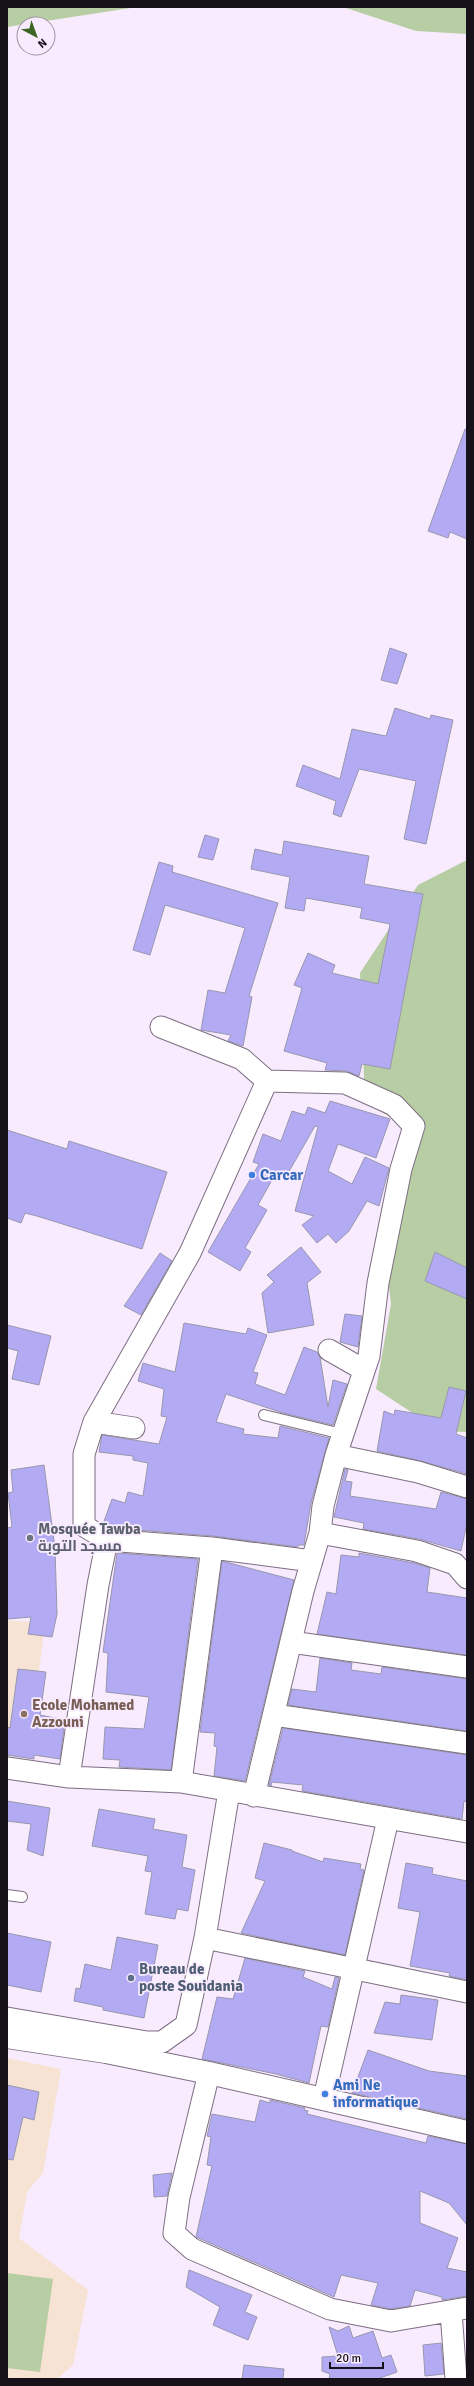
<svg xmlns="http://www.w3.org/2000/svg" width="474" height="2386" viewBox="0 0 474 2386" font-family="Signika,Cairo,sans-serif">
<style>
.education{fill:#f7e3d4}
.green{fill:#b7cda3}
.building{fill:#b2abf3;stroke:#9897af}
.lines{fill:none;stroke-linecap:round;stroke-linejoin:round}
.lane-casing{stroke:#7d6e82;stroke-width:12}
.street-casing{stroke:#7d6e82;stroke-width:23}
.secondary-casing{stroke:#7d6e82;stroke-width:24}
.lane{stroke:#fff;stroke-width:10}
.street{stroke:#fff;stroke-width:21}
.secondary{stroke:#fff;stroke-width:22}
.shop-dot{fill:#3f7fe0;stroke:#f9ebfe;stroke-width:1.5}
.worship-dot{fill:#6b7280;stroke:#f9ebfe;stroke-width:1.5}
.education-dot{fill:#8d6e63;stroke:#f9ebfe;stroke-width:1.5}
.service-dot{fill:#5c6f8a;stroke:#f9ebfe;stroke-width:1.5}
.labels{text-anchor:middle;stroke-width:3.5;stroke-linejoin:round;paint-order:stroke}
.shop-label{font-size:15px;font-weight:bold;fill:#366cbe;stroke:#f9ebfe;text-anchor:start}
.worship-label{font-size:15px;font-weight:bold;fill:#5b616d;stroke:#f9ebfe;text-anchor:start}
.education-label{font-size:15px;font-weight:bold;fill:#785e54;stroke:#f9ebfe;text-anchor:start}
.service-label{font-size:15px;font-weight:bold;fill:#4e5e75;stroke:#f9ebfe;text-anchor:start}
</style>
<rect width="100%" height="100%" fill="#f9ebfe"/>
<path class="education" d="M7,1620L45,1623L39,1671L46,1672L34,1759L7,1755Z
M7,2058L61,2069L43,2173L27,2192L19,2238L88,2290L73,2365L57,2379H7Z"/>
<path class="green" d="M7,7H137L7,27Z
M343,7H467V34L416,31Z
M467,860V1432L440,1431L376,1389L391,1304L384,1243L418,1132L365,1103L360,973L418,885Z
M7,2273L53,2279L40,2372L7,2368Z"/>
<path class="building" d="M465,429H467V539L450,532L448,538L428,531Z
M390,648L407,654L397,684L381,680Z
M395,708L430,719L431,715L453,720L426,844L404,839L416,781L359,769L341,817L333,814L336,801L296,786L303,765L340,779L352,729L386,736Z
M205,835L219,839L213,860L198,857Z
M284,841L369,856L364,884L423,894L390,1069L362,1064L359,1076L346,1071L325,1070L327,1063L284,1051L302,988L294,985L308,953L335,965L332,973L378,984L390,924L360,918L362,908L306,898L304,911L285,908L290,877L251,869L255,849L282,855Z
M159,862L173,866L172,872L278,903L249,996L252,997L243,1046L228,1041L231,1035L201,1030L208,990L225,993L245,928L165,905L150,955L133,950Z
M330,1101L390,1119L376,1158L338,1144L328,1171L352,1184L365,1157L389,1168L379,1206L367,1201L349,1231L336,1243L328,1234L317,1243L302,1225L314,1216L295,1211L318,1127L315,1126L287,1175L277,1171L258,1205L267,1210L245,1248L251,1252L240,1271L208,1252L259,1164L253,1162L263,1134L281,1141L292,1111L305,1115L308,1107L325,1113Z
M7,1130L67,1149L69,1141L167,1172L142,1249L37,1216L25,1213L21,1223L7,1218Z
M301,1247L321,1272L307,1283L314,1325L268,1333L262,1293L274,1282L267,1275Z
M435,1252L467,1268V1299L425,1281Z
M160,1253L172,1261L141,1315L124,1306Z
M345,1314L362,1316L358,1347L340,1342Z
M184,1323L246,1334L248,1328L267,1335L253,1372L258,1373L255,1384L285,1395L304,1347L317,1352L320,1357L328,1407L333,1380L347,1384L333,1425L283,1413L226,1394L216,1422L244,1429L243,1434L278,1438L280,1426L329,1438L311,1503L304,1545H298V1547L213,1536L112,1528L103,1524L112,1499L125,1503L128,1492L143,1496L148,1463L133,1460V1456L99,1452L102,1435L159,1444L167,1417L161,1416L164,1389L138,1381L143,1363L175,1372Z
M7,1325L51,1336L39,1385L12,1379L18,1351L7,1348Z
M449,1387L466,1391L456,1434L467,1438V1474L421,1461L377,1451L384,1411L394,1415L395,1410L441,1418Z
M44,1465L55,1548L57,1614L52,1637L28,1634L31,1617L7,1619V1528L12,1527L8,1493L13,1492L11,1470Z
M345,1469L348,1470L345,1481L352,1482L350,1496L436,1509L441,1492L467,1499V1523L461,1551L419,1539L363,1529L364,1523L334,1517Z
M117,1553L198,1559L171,1770L119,1767L120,1760L103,1759L105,1727L144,1729L149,1697L106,1692L108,1653L103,1652Z
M359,1553L414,1563L430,1568L427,1592L467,1598V1655L317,1634L327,1592L336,1594L341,1555L359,1557Z
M222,1561L294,1580L245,1781L214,1776L217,1747L214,1746L215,1733L200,1732Z
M320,1658L352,1663L351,1670L381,1674L382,1667L467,1679V1731L288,1705L292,1689L316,1692Z
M18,1669L46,1672L40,1715L65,1720L60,1759L34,1755V1759L7,1755V1727L10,1728Z
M283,1728L467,1755V1802L464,1801L462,1819L302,1791L303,1785L272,1782L271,1786L269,1785Z
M7,1801L50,1808L43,1856L27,1850L31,1824L7,1821Z
M99,1809L155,1819L153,1829L187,1835L182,1867L195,1870L188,1911L177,1909L175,1919L145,1914L152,1872L145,1871L148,1856L92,1846Z
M264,1843L292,1850V1851L323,1862L324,1858L361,1864L360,1869L364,1870L345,1955L241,1933L265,1881L255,1878Z
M406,1863L433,1868L432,1874L467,1881V1980L449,1976L450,1973L410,1966L420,1912L398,1908Z
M7,1933L51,1942L41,1992L7,1985Z
M117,1937L158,1945L144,2018L103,2010V2007L74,2001L76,1988L80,1989L85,1964L111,1970Z
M245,1958L305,1971L303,1977L332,1989L335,1977L339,1978L328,2027L321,2026L309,2083L276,2074L202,2059L217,1997L233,1999Z
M401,1995L438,2000L432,2040L374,2033L385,2002L400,2004Z
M368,2050L429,2071L467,2076V2119L352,2093Z
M7,2085L39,2092L34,2120L23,2117L13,2160L7,2159Z
M260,2100L270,2103V2100L305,2108L304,2110L308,2111L307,2114L426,2143L428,2136L467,2144V2225L449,2203L420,2191V2223L458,2238L447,2268L467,2272V2296L442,2300V2297L415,2290L410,2306L391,2309L371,2305L378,2283L341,2275L334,2297L196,2237L212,2166L207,2165L211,2137L207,2136L212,2114L255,2122Z
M172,2173L167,2196L154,2197L153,2175Z
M189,2270L252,2295L245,2312L257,2317L248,2340L213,2325L220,2307L186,2287Z
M349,2326L353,2338L373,2331L382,2358L391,2355L397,2372L377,2379H329L330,2374L322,2371V2357L338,2356L329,2327L338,2331Z
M441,2343L444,2374L425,2376L423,2345Z
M244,2365L284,2369L283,2379H242Z"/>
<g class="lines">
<g class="lane-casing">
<path id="lane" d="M264,1415L342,1434
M7,1895L22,1897"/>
</g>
<g class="street-casing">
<path id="street" d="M161,1027L242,1059L267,1081
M329,1350L364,1370
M94,1422L134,1428
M336,1455L418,1472L467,1487
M320,1533L417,1551L455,1564L467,1578
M107,1540L212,1548L312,1561
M291,1642L467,1667
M274,1715L467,1743
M7,1768L69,1777L181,1782L467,1832
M69,1777L98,1585L107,1540L84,1526V1454L94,1422L190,1253L267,1081L345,1083L394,1105L414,1126L401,1169L378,1283L369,1356L336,1455L323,1506L320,1533L303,1591L254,1796
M181,1782L212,1548
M205,1938L467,1992
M7,2018L147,2042H162L186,2025L205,1938L229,1791
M209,2073L179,2197L174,2233L192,2249L330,2309L391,2321L467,2308
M324,2098L388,1819
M451,2312L456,2379"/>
</g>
<g class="secondary-casing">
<path id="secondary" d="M7,2037L106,2052L209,2073L467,2132"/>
</g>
<use href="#lane" class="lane"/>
<use href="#street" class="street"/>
<use href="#secondary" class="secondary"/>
</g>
<g class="shop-dot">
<circle cx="252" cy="1175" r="4"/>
<circle cx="325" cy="2094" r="4"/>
</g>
<circle class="worship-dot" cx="30" cy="1538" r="4"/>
<circle class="education-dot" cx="24" cy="1714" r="4"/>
<circle class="service-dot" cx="131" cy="1978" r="4"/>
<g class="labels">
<g class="shop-label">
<text x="260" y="1180">Carcar</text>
<text x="333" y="2090">Ami Ne<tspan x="333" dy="17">informatique</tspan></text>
</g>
<g class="worship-label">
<text x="38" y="1534">Mosquée Tawba<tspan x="38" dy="17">مسجد التوبة</tspan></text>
</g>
<g class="education-label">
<text x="32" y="1710">Ecole Mohamed<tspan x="32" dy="17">Azzouni</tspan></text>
</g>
<g class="service-label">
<text x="139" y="1974">Bureau de<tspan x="139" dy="17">poste Souidania</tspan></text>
</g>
</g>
<rect width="474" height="2386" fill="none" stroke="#171219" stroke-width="16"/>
<g transform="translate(36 36) rotate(139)"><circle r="19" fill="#f9ebfe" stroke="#9f94a2"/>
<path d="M0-3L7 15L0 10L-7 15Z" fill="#3a6522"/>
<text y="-6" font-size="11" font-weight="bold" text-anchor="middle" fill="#171219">N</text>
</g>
<path d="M330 2362v6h53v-6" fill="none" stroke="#171219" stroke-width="2"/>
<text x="336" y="2362" font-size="12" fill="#171219" stroke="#f9ebfe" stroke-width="3" paint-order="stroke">20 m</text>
</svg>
